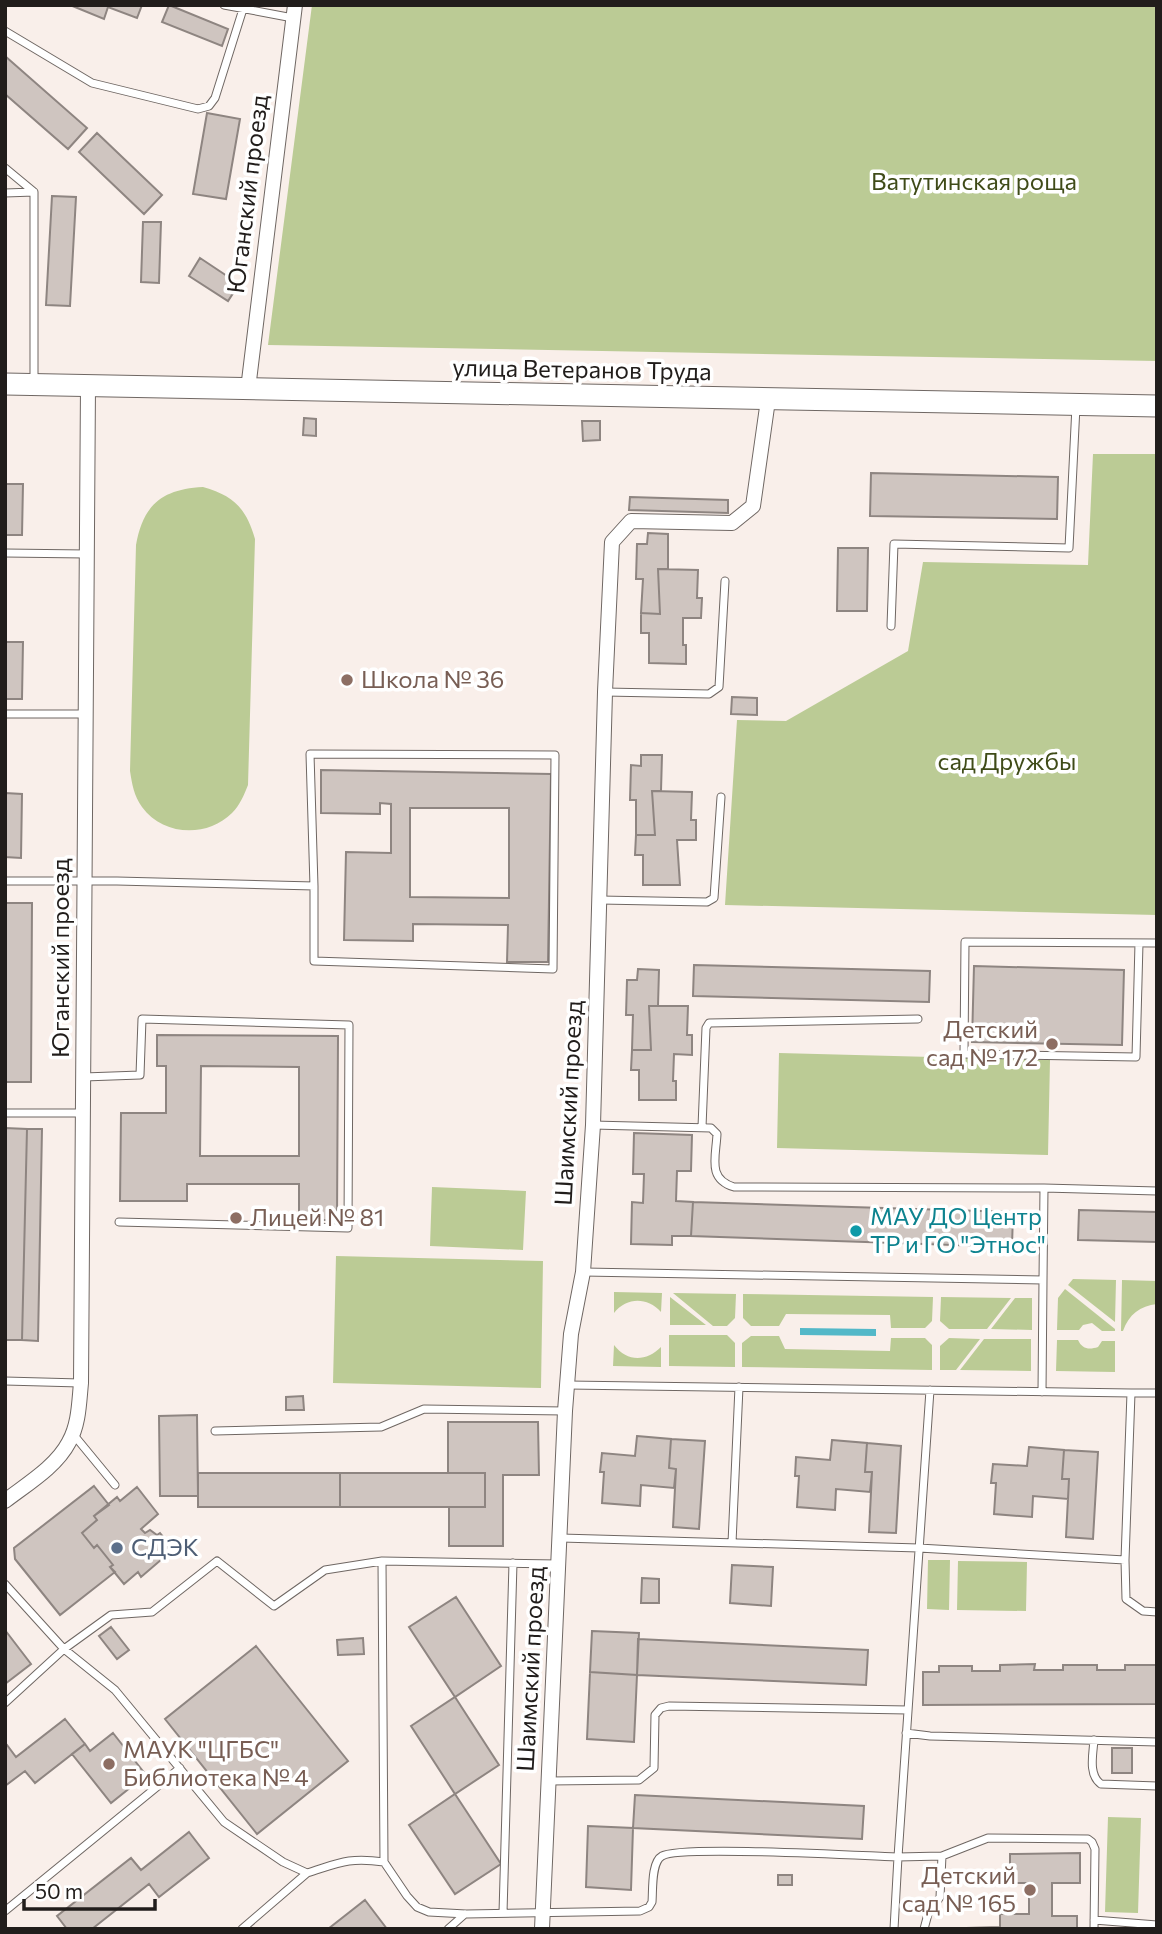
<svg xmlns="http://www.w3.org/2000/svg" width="1162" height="1934" viewBox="0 0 1162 1934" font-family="Commissioner,sans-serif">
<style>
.green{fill:#bbcb95}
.water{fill:#53b8c8}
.building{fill:#cfc5c0;stroke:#8e8581;stroke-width:2;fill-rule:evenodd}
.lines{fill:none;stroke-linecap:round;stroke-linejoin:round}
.service-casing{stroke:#6f6763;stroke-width:9}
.minor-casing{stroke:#6f6763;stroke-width:16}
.secondary-casing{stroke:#6f6763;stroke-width:23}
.service{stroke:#fff;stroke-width:7}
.minor{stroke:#fff;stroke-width:14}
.secondary{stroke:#fff;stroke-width:21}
.education-dot{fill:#8d6e63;stroke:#fff;stroke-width:2.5}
.culture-dot{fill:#0f9aa8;stroke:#fff;stroke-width:2.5}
.service-dot{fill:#5c6f8a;stroke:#fff;stroke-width:2.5}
.labels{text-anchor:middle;stroke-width:7;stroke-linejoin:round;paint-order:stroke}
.park-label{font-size:24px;fill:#3f4b18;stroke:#fff}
.street-label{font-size:24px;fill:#211d1b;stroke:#fff}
.education-label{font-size:24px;fill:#785e54;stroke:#fff;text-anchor:start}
.culture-label{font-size:24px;fill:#0d838f;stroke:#fff;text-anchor:start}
.service-label{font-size:24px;fill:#4e5e75;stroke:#fff;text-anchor:start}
</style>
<rect width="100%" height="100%" fill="#f9efea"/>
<path class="green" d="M312,5H1157V361L268,345Z
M1093,454H1157V915L725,905L737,720L786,721L908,651L923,562L1088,565Z
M203,487C234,496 246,508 255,539L248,785C244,795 240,805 232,813C207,838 163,836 142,807C134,796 132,784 130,771L136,545C143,505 162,489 203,487Z
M779,1053L1050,1060L1048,1155L777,1148Z
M432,1187L526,1191L523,1250L430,1246Z
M336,1256L543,1261L541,1388L333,1383Z
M1073,1279L1116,1280L1115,1322L1068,1285Z
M1122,1280L1157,1281V1304C1140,1306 1129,1314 1123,1331H1121Z
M1065,1289L1115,1329V1331H1102L1092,1323L1083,1325L1079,1330H1057L1058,1298Z
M614,1292L662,1293L661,1312C647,1297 627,1297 614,1313Z
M673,1293L736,1294L735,1318L727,1326H713Z
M743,1294L933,1297L932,1321L925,1328H891L890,1315L786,1314L779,1326H751L743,1318Z
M670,1297L706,1325H670Z
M941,1297L1011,1298L987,1329H949L940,1321Z
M1015,1298H1032V1330L991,1329Z
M669,1335H727L735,1343V1367L669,1366Z
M751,1336H779L785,1349L890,1351L891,1338H925L932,1345V1370L742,1367V1343Z
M949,1338L980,1339L956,1370H940V1346Z
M984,1339H1031V1371L960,1370Z
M1057,1340H1078C1082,1349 1089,1350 1098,1347L1102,1341H1115V1372L1056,1371Z
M614,1345C627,1362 646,1362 661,1347V1367L613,1366Z
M928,1560H950L949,1610L927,1609Z
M958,1561L1027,1562L1026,1611L957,1610Z
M1108,1817L1141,1818L1138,1913L1105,1912Z"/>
<path class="water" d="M800,1328L876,1329V1336L800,1335Z"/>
<path class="building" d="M70,5H142L137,18L108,7L104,19Z
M169,5L228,29L222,46L162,22Z
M5,56L87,128L68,149L5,94Z
M207,113L240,119L226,199L193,194Z
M97,133L162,195L144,214L79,152Z
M52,196L76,197L70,306L46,305Z
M143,222H161L159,283L141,282Z
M200,258L239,284L228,301L189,276Z
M304,418L316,419V436L303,435Z
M582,421H600V440L583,441Z
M871,473L1058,477L1057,519L870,516Z
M5,484H23L22,535H5Z
M630,497L728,500V513L629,510Z
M648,533L668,534V569H658L660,614L641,613L643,579H636L637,544H647Z
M838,548H868L867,611H837Z
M658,569L698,570L697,598H702L701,618H683V645H686V664L649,663V633H641V613L660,614Z
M5,642H23L22,699H5Z
M732,697L757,698V715L731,714Z
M641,755H662L661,791H652L655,835H636V800H630L631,765L641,766Z
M321,770L551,774L548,962H507L508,925L413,924V941L344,940L346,852L391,853V804L380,803V814L321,813ZM410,808H509V898L410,897Z
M652,791L692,792L691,820H696V840H677L680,885H643V855H635L636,835H655Z
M5,793L22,794L21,858L5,857Z
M5,903H32L31,1082H5Z
M694,965L930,971L929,1002L693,996Z
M974,966L1124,970L1122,1045L972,1042Z
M638,969L659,970L658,1006H649L651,1050H632L633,1015H626L627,980H637Z
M649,1006H688L687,1035H692V1055L674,1054L673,1081H676V1100H639V1070H631L632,1050H651Z
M157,1035L338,1036L337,1220H299V1184H187V1201H120L121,1113H166V1066H157ZM201,1066L299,1067V1156H200Z
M5,1128L27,1129L22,1340H5Z
M27,1129H42L38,1341L22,1340Z
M634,1133L692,1135L691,1171H677L676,1201L693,1202L691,1236H672V1245L631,1244L632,1202L643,1203L644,1174H633Z
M693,1202L1013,1212L1012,1247L691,1236Z
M1079,1210L1157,1212V1242L1078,1240Z
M303,1396L304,1410H286V1397Z
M197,1415L198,1496H160L159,1416Z
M448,1422H538L539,1475H503V1546H449V1507H485V1473H448Z
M637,1436L671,1439L669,1468L676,1469L674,1488L641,1485L640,1506L602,1503L604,1472H600L602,1453L635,1456Z
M671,1439L705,1441L699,1529L673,1527L676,1469L669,1468Z
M832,1440L867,1443L865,1472H872L870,1492L836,1489L835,1510L797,1507L799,1476H795L796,1457L830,1460Z
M867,1443L901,1446L896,1533L869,1532L872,1472H865Z
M1029,1447L1064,1450L1062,1479H1069L1068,1499L1033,1496L1032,1517L994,1514L996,1483H991L993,1464L1027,1466Z
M1064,1450L1098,1452L1093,1539L1066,1537L1069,1479H1062Z
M198,1473H340V1507H198Z
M340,1473H485V1507H340Z
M94,1486L109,1505L94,1516L97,1520L82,1533L94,1548L97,1545L113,1565L110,1567L115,1572L60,1615L15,1559L14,1548Z
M137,1487L158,1514L141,1529L145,1533L150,1530L157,1535L160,1533L170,1545L158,1555L162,1559L141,1577L138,1572L124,1584L110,1567L113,1565L97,1545L94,1548L82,1533L97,1520L94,1516L117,1497L120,1501Z
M732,1565L773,1567L771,1606L730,1603Z
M642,1578L659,1579V1603H641Z
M456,1597L501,1666L455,1697L409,1627Z
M111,1627L129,1650L117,1659L99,1636Z
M5,1630L31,1664L5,1684Z
M592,1631L639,1633L637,1675L590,1672Z
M363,1638L364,1654L338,1655L337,1640Z
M638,1639L868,1650L866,1685L637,1675Z
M256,1646L348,1761L257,1834L165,1719Z
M1035,1664L1034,1670H1063V1665H1097V1670H1125V1665H1157V1704L923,1705V1672H939V1666H972V1671H1000V1665Z
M590,1672L637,1675L634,1742L587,1739Z
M455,1697L499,1765L455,1794L411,1726Z
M65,1719L85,1744L35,1783L25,1771L5,1786V1746L7,1745L16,1757Z
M113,1733L146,1775L111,1803L72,1754L85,1744L90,1751Z
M1112,1748H1132V1773H1112Z
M455,1794L501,1864L455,1894L409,1825Z
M635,1795L864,1806L862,1839L633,1828Z
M588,1826L633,1828L631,1890L586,1887Z
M189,1832L209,1858L159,1897L149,1884L92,1929H67L57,1916L131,1858L141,1870Z
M1080,1853V1883H1052V1916H1077V1929H932L1000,1927V1914H1029V1883H1010V1854Z
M778,1875H792V1885H778Z
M365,1900L387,1929H328Z"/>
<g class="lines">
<g class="service-casing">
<path id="service" d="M224,5L293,18
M5,31L92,83L198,109L209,106L215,98L243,9
M5,168L34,192V380
M5,193L34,192
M5,553L86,554
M891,626L894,544L1069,548L1076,406
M605,692L709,694L719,687L725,581
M5,714H85
M5,881H117L314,886V961L553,969L555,755L310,754L314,886
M600,900L707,902L714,898L721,797
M1139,943L1136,1057L964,1054L965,942L1157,943
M84,1077L140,1075L142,1019L349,1025L348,1228L119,1222
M5,1113H83
M593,1125L711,1128L717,1134C716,1157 707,1179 734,1187L1044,1188
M702,1127L706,1028L709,1023L918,1019
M584,1272L1043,1280L1042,1392
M1043,1280L1044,1188L1157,1191
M5,1381L80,1383
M568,1385L1131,1393L1125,1560L1126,1599L1143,1611L1157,1612
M930,1390L898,1857L942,1856L988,1838L1088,1839L1092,1842L1095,1849L1094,1929
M1131,1393H1157
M215,1431L381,1427L424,1409L565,1411
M73,1434L115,1485
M561,1538L919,1548L1125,1560
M732,1543L739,1387
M382,1561L384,1862
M5,1584L64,1649L115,1690L224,1822L283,1862L307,1873C339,1863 348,1857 384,1862L407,1896L417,1907L429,1912L466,1914L640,1911L649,1907L652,1902C653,1890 651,1862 662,1856C678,1845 866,1856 898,1857L894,1929
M5,1703L64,1649L111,1615L152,1612L217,1561L274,1606L325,1570L382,1561L558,1564
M906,1733L930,1736L1157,1742
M1094,1740C1093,1754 1088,1775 1101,1784L1157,1786
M549,1781L639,1780L654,1768L655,1715L661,1708L669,1706L908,1710
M5,1911L180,1768
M503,1913L513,1563
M1094,1920L1157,1925
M242,1929L307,1873
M448,1929L465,1914
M924,1929L928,1914L940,1897L942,1856"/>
</g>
<g class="minor-casing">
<path id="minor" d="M248,389L295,5
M5,1501C27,1484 56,1467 69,1442C79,1424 79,1403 81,1383L88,386
M542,1929L565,1411L571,1334L583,1272L593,1125L605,692L612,542L631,521L732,523L753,506L768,400"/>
</g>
<g class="secondary-casing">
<path id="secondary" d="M5,384L1157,406"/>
</g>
<use href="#service" class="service"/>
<use href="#minor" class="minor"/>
<use href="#secondary" class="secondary"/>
</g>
<g class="education-dot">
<circle cx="347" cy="680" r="7"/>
<circle cx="1052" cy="1044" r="7"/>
<circle cx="236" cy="1218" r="7"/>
<circle cx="109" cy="1764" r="7"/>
<circle cx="1030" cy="1890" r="7"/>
</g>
<circle class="culture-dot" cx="856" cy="1231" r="7"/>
<circle class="service-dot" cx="117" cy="1548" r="7"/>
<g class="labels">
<g class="park-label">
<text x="974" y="190">Ватутинская роща</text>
<text x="1007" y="770">сад Дружбы</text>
</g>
<g class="street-label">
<text transform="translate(248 194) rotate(-83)" y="8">Юганский проезд</text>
<text transform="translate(582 370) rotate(1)" y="8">улица Ветеранов Труда</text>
<text transform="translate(61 958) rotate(-90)" y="8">Юганский проезд</text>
<text transform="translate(569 1103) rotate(-87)" y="8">Шаимский проезд</text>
<text transform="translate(531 1669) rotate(-87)" y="8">Шаимский проезд</text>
</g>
<g class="education-label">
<text x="361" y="688">Школа № 36</text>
<text x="1038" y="1038" text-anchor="end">Детский<tspan x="1038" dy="28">сад № 172</tspan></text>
<text x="250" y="1226">Лицей № 81</text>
<text x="123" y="1758">МАУК "ЦГБС"<tspan x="123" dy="28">Библиотека № 4</tspan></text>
<text x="1016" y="1884" text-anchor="end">Детский<tspan x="1016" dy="28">сад № 165</tspan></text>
</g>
<g class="culture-label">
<text x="870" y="1225">МАУ ДО Центр<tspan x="870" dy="28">ТР и ГО "Этнос"</tspan></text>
</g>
<g class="service-label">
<text x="131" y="1556">СДЭК</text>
</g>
</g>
<rect width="1162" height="1934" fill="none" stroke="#211d1b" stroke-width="14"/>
<path d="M24 1899v10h131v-10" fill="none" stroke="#211d1b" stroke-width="3.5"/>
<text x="35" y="1899" font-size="21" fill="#211d1b" stroke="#ffffff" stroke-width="5" paint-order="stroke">50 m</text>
</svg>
